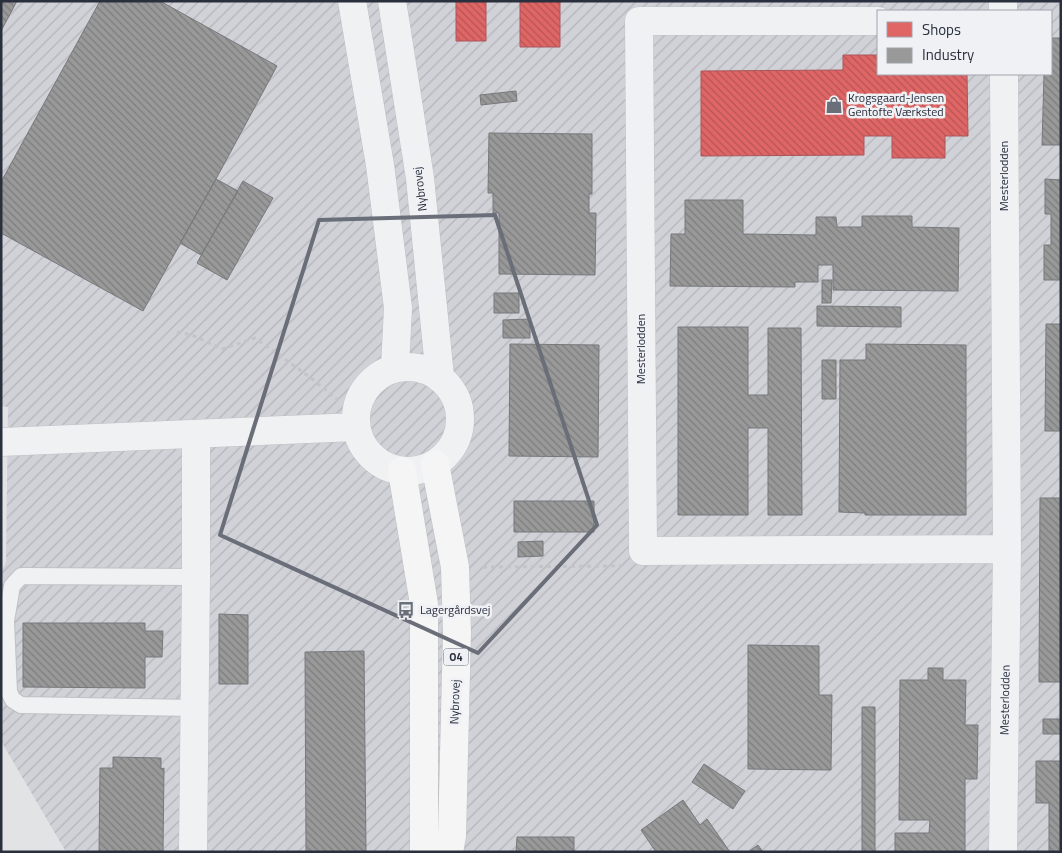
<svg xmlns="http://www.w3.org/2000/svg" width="1062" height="853" viewBox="0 0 1062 853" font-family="'Titillium Web',sans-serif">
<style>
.industrial{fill:url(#industrial-furrows);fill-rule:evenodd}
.shops{fill:url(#shops-back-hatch);stroke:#a9565a}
.industry{fill:url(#industry-back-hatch);stroke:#77797d}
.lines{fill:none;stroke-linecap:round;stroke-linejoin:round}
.service-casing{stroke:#bfc1c3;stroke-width:18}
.minor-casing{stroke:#bfc1c3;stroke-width:29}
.tertiary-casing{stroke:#bfc1c3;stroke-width:29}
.primary-casing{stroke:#bec0c3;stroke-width:29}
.path{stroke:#c3c4c9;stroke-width:3;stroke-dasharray:4 4;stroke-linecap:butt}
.service{stroke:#f0f1f3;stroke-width:16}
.minor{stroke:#f0f1f3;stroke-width:28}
.tertiary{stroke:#f0f1f3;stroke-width:28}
.primary{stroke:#f5f5f6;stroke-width:28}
.marked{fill:none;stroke:#696e78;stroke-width:4;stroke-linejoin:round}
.labels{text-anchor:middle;stroke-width:5;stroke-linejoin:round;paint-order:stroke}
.shield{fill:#eff1f5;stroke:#646974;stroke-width:1}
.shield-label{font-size:11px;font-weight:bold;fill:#292f3d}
.poi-label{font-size:12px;fill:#292f3d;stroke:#eff1f5;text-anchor:start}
.street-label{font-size:12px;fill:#292f3d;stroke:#eff1f5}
</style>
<defs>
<pattern id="industrial-furrows" width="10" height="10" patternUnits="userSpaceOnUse" patternTransform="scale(1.25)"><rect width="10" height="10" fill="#d0d2d8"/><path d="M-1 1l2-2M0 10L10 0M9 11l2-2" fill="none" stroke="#b3b5ba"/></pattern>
<pattern id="shops-back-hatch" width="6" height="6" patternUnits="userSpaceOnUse" patternTransform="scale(1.25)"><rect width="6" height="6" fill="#e06666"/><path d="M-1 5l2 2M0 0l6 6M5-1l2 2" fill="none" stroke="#b65455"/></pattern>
<pattern id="industry-back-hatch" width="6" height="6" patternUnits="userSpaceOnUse" patternTransform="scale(1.25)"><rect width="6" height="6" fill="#999"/><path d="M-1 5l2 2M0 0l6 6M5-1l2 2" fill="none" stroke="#7d7d7e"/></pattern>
</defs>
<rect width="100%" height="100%" fill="#e1e3e5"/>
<path class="industrial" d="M1,1H1061V852H66L1,741V573L6,562L8,407L1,406ZM878,11H1051V74H878Z"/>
<path class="shops" d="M456,1H486V41H456Z
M520,1H560V47H520Z
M843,55H878V74H967L968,136H945V158H892V136H864V155L701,156V71L843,70Z"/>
<path class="industry" d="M1,1H17L1,31Z
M100,1H160L277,66L216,179L143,311L1,233V182Z
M1051,38H1061V145H1042L1044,74H1051Z
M516,91L517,101L481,105L480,95Z
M489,133L592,134V194H589V213H596L595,275L499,274V213H493V193H488Z
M216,179L238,191L201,255L180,243Z
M1045,179L1061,180V280H1044V245H1051V214H1045Z
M243,181L273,198L227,280L197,263Z
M685,200H743V234L816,235V217H836L837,227H862V216H912V227L959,228L958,291L833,290V265H818V282H795V287L670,286L671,234H685Z
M822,280H832L831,303H822Z
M494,293H519V313H494Z
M817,306L901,307V327L817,326Z
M530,319V338H503V320Z
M1046,324H1061V431H1045Z
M678,327H748V395H768V328H801L802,515H768V428H748V515H678Z
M510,344L599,345L598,457L509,456Z
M866,344L966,345V515H865V513L839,512L840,360H866Z
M822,360H836V399H822Z
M1040,498H1061V682H1039Z
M514,501H594V532H514Z
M543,541V556L518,557V542Z
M219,614L248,615V684H219Z
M23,623H145V631H163L162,657H145V688L23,687Z
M748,645L819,646V695H832L831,770L748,769Z
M364,651L366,852H306L305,652Z
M928,668H943V680H966L965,725H978L977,779H965V852H895V833H929L930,820H899L900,680H928Z
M862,707H875V852H862Z
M1043,719H1061V734H1043Z
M113,757L161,758V769L164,768L163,852H99L100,768H113Z
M1036,761H1061V852H1049V803H1036Z
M704,764L745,791L733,809L692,782Z
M683,800L700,825L707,819L730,852H656L641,830Z
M517,837H574V852H516Z
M758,845L763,852H748Z"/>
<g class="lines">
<g class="service-casing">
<path id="service" d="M194,708L21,705L13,700L9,692L6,621L12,586L21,576L196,577"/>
</g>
<g class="minor-casing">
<path id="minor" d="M1003,1V11
M878,21H639L643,551L1007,549
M193,852L196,577V435
M1003,852L1007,549L1004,74"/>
</g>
<g class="tertiary-casing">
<path id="tertiary" d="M352,1L380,165L398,308L395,367
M392,1L420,178L440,377
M356 419a52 52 0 1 1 104 0a52 52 0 1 1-104 0Z
M1,442L356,427"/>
</g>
<g class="primary-casing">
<path id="primary" d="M435,464L455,567L457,632L452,836L449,852
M402,471L424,604V852"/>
</g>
<path class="path" d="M177,332L192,335L222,349L255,338L311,378L338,400
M483,567L620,566L621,565"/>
<use href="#service" class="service"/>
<use href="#minor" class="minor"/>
<use href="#tertiary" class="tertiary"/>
<use href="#primary" class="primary"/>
</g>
<path class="marked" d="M495,215L597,525L478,653L220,535L319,220Z"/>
<defs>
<g id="shop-bare" transform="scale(1.35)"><path d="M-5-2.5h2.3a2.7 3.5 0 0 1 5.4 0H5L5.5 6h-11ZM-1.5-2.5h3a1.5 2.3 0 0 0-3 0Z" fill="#696e78" stroke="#eff1f5" stroke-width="2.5" paint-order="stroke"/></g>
<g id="bus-bare" transform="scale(1.35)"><path d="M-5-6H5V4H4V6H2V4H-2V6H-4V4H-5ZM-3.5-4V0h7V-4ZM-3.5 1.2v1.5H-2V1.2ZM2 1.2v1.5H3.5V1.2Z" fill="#696e78" stroke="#eff1f5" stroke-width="2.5" paint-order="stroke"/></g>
</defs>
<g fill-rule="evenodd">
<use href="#shop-bare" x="834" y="105"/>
<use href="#bus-bare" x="406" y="610"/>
</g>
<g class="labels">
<rect class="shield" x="443.5" y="648.5" width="25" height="17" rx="4"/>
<g class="shield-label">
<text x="456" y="661">O4</text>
</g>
<g class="poi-label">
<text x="848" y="102">Krogsgaard-Jensen<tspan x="848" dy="14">Gentofte Værksted</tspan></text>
<text x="420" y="614">Lagergårdsvej</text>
</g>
<g class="street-label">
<text transform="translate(1004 176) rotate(-90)" y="4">Mesterlodden</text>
<text transform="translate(420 189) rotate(-97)" y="4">Nybrovej</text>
<text transform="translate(641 349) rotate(-90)" y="4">Mesterlodden</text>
<text transform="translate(1005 700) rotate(-89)" y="4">Mesterlodden</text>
<text transform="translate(455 702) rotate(-88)" y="4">Nybrovej</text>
</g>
</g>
<rect width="1062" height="853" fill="none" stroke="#292f3d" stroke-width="5"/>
<rect x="877" y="10" width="175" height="65" fill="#eff1f5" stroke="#a0a3ab"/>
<rect x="887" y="22" width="25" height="15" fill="#e06666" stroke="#a0a3ab"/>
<text x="922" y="35" font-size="15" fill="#292f3d">Shops</text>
<rect x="887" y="48" width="25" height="15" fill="#999999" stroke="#a0a3ab"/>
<text x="922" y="60" font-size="15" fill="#292f3d">Industry</text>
</svg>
